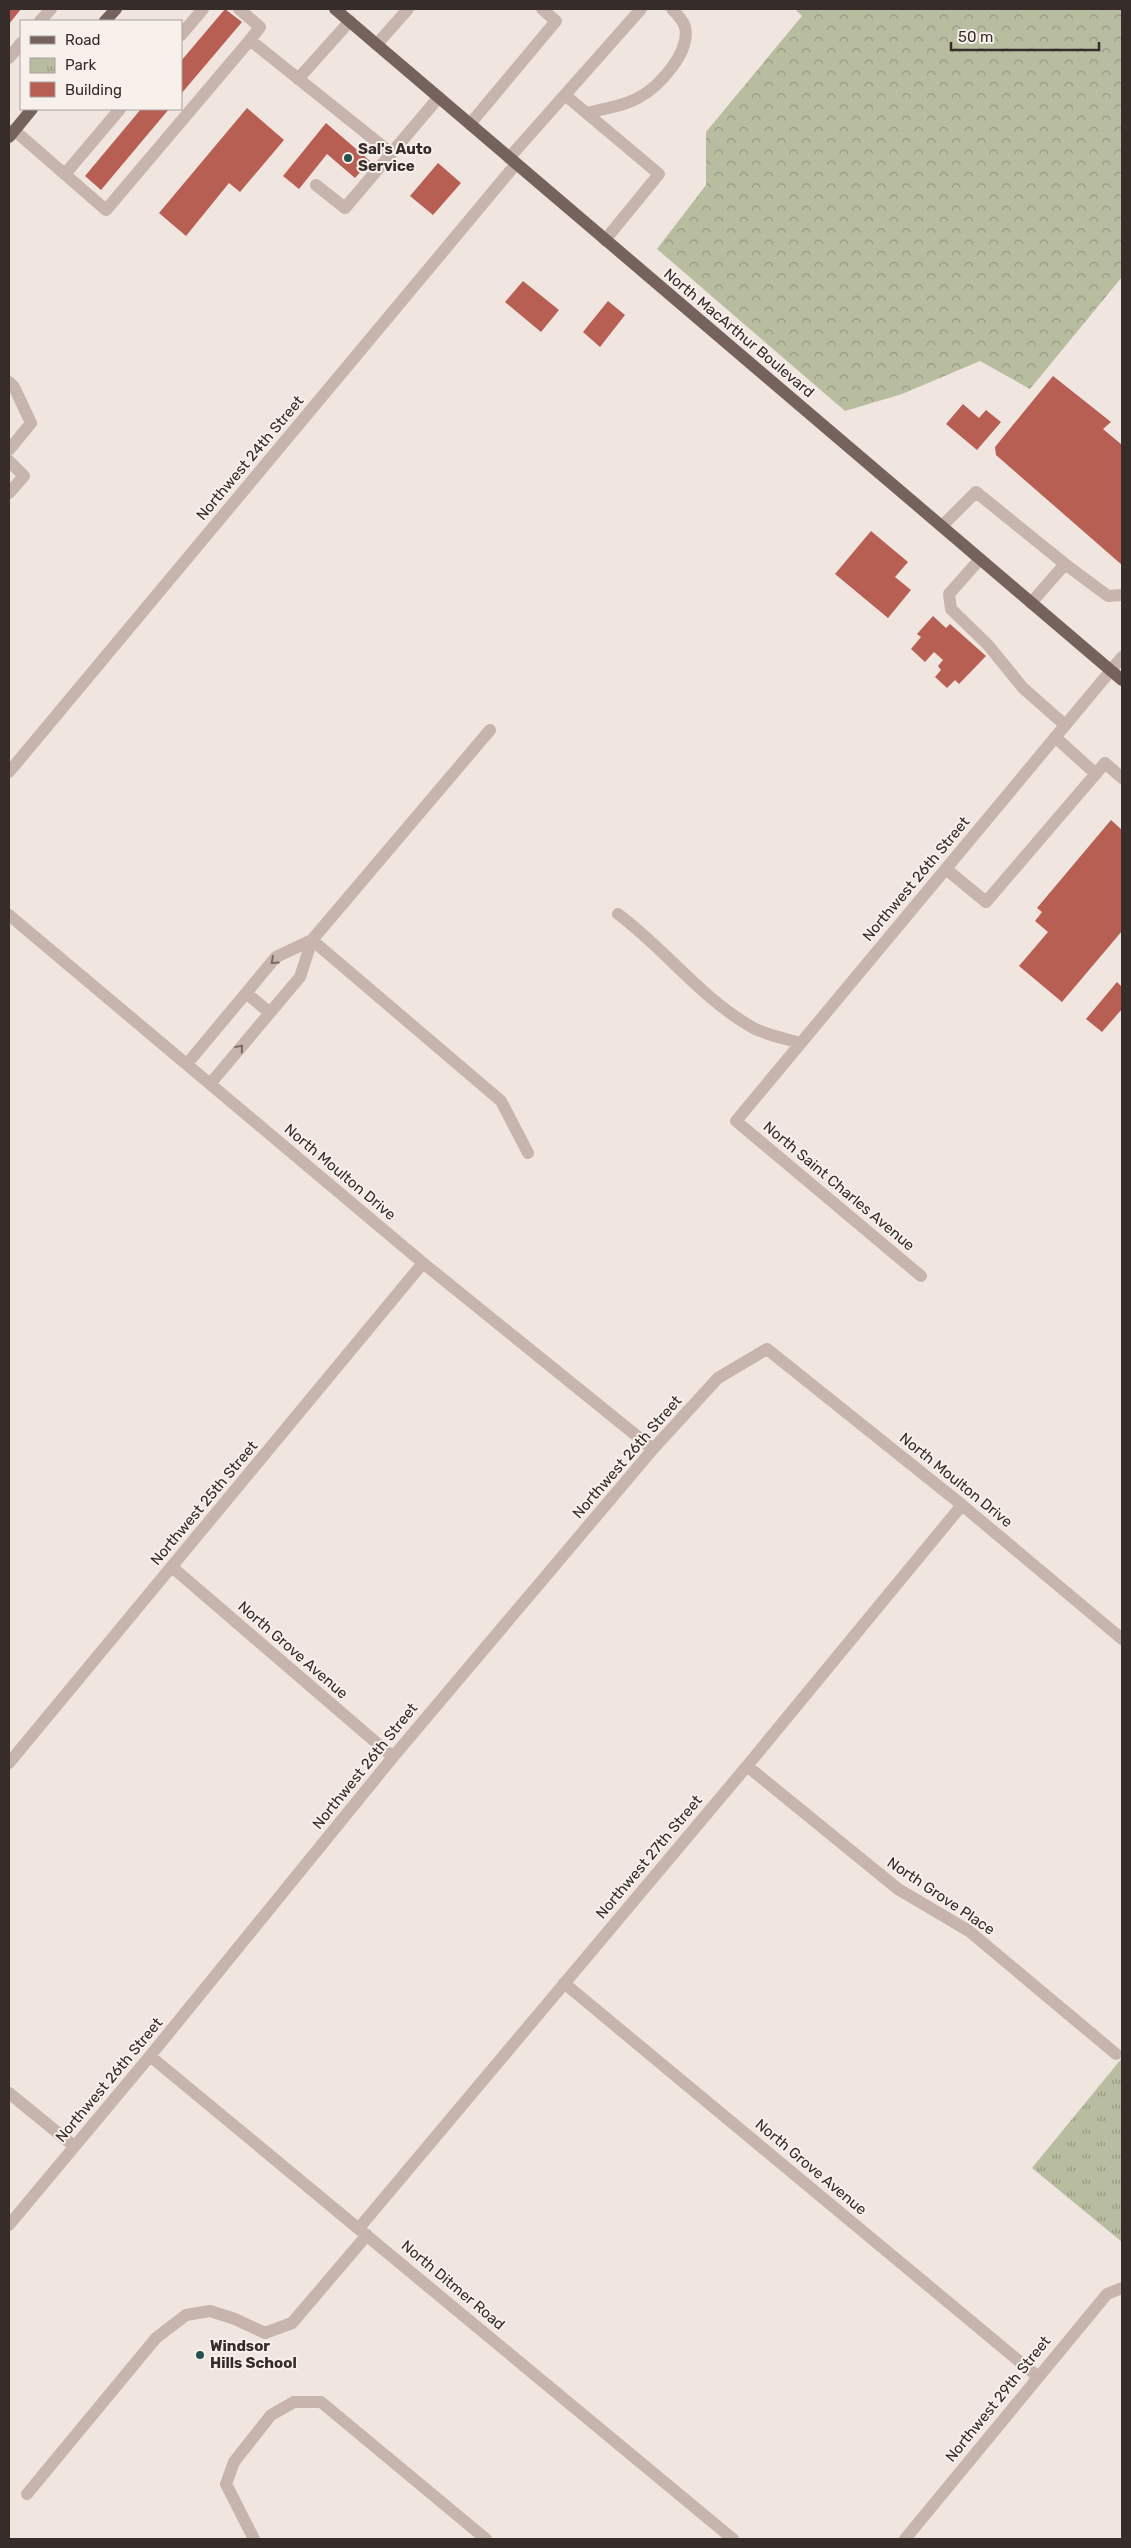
<svg xmlns="http://www.w3.org/2000/svg" width="1131" height="2548" viewBox="0 0 1131 2548" font-family="Rubik,sans-serif">
<style>
.forest{fill:url(#forest-crowns)}
.park{fill:url(#park-tufts)}
.building{fill:#b85f54}
.lines{fill:none;stroke-linecap:round;stroke-linejoin:round}
.minor{stroke:#c7b4ac;stroke-width:12}
.major{stroke:#76625d;stroke-width:12}
.oneway{stroke:#776964}
.poi-dot{fill:#24524f;stroke:#f8f0eb;stroke-width:2}
.labels{text-anchor:middle;stroke-width:4;stroke-linejoin:round;paint-order:stroke}
.poi-label{font-size:15px;font-weight:bold;fill:#362c2a;stroke:#f8f0eb;text-anchor:start}
.street-label{font-size:15px;fill:#362c2a;stroke:#f8f0eb}
</style>
<defs>
<pattern id="forest-crowns" width="20" height="18" patternUnits="userSpaceOnUse" patternTransform="scale(1.25)"><rect width="20" height="18" fill="#b8bda0"/><path d="M2 6a3 3 0 1 1 6 0M12 15a3 3 0 1 1 6 0" fill="none" stroke="#969a83"/></pattern>
<pattern id="park-tufts" width="24" height="20" patternUnits="userSpaceOnUse" patternTransform="scale(1.25)"><rect width="24" height="20" fill="#b8bda0"/><path d="M3 7l-1-3M5 7V3M7 7l1-3M15 17l-1-3M17 17v-4M19 17l1-3" fill="none" stroke="#969a83"/></pattern>
</defs>
<rect width="100%" height="100%" fill="#f0e5df"/>
<path class="forest" d="M795,9H1122V277L1030,389L980,361L902,394L845,411L657,249L706,185V132L802,16Z"/>
<path class="park" d="M1122,2058V2242L1032,2168Z"/>
<path class="building" d="M9,9H21L9,24Z
M225,9L242,22L181,94V61Z
M247,108L284,140L240,192L229,183L186,236L159,213Z
M141,109H169L101,190L85,176Z
M326,123L370,161L355,178L327,154L299,189L283,176Z
M438,163L461,183L433,215L410,196Z
M523,281L559,310L541,332L505,302Z
M608,301L625,315L600,347L583,332Z
M1053,376L1111,422L1103,429L1122,445V565L996,455L995,447Z
M963,404L979,418L986,410L1001,422L977,450L946,424Z
M871,531L908,562L895,577L911,590L888,618L835,574Z
M933,616L946,628L950,624L986,656L959,684L955,680L947,688L935,677L941,670L938,666L943,660L934,652L925,662L911,649L921,637L917,634Z
M1111,820L1122,830V931L1062,1002L1019,966L1048,932L1035,921L1042,912L1037,908Z
M1117,982L1122,987V1009L1102,1032L1086,1019Z"/>
<g class="lines">
<path class="minor" d="M239,9L260,27L250,40
M40,21L51,9
M181,35L203,9
M377,44L408,9
M9,58L21,43
M298,79L350,21
M565,95L659,174L605,240
M586,113C604,109 623,106 638,98C659,87 691,52 685,27C683,20 677,14 672,9
M470,124L556,21L542,9
M14,130L106,210L250,40L391,153
M509,158L641,9
M65,174L120,109
M316,185L345,208L439,97
M9,382L14,387L31,423L9,450
M9,461L24,476L9,493
M942,526L976,492L1065,564L1031,603
M980,559L949,594L951,609L988,645L1023,688L1065,725
M1065,564L1108,596L1122,595
M1055,737L1096,774
M9,772L516,164
M946,869L986,902L1105,763L1122,778
M618,914C664,948 700,997 750,1026C764,1035 784,1038 800,1043
M9,915L423,1263L653,1449
M312,940L501,1101L528,1153
M246,993L269,1012
M187,1064L276,957L312,940
M210,1084L300,977L312,940L490,730
M921,1276L736,1121L1122,657
M172,1567L393,1757
M9,1763L423,1263
M747,1766L898,1889L969,1931L1116,2054
M564,1983L1037,2376
M150,2056L733,2539
M9,2093L74,2146
M9,2225L150,2056L393,1757L653,1449L718,1378L767,1349L962,1505L1122,1639
M359,2228L747,1766L962,1505
M27,2494L156,2338L186,2315L210,2311L235,2319L265,2333L292,2323L367,2235
M254,2539L226,2484L234,2462L271,2415L294,2402H321L486,2539
M905,2539L1107,2294L1122,2288"/>
<path class="major" d="M335,9L1122,680
M105,21L116,9
M9,137L32,109"/>
</g>
<defs><path id="oneway-chevron" d="M-2-3.5L2.5 0L-2 3.5" fill="none" stroke-width="1.6" stroke-linecap="round" stroke-linejoin="round" transform="scale(1.25)"/></defs>
<g class="oneway">
<use href="#oneway-chevron" transform="translate(274 961) rotate(138)"/>
<use href="#oneway-chevron" transform="translate(240 1048) rotate(-50)"/>
</g>
<g class="poi-dot">
<circle cx="348" cy="158" r="5"/>
<circle cx="200" cy="2355" r="5"/>
</g>
<g class="labels">
<g class="poi-label">
<text x="358" y="154">Sal's Auto<tspan x="358" dy="17">Service</tspan></text>
<text x="210" y="2351">Windsor<tspan x="210" dy="17">Hills School</tspan></text>
</g>
<g class="street-label">
<text transform="translate(739 333) rotate(40)" y="5">North MacArthur Boulevard</text>
<text transform="translate(250 458) rotate(-50)" y="5">Northwest 24th Street</text>
<text transform="translate(916 879) rotate(-50)" y="5">Northwest 26th Street</text>
<text transform="translate(340 1172) rotate(40)" y="5">North Moulton Drive</text>
<text transform="translate(839 1186) rotate(40)" y="5">North Saint Charles Avenue</text>
<text transform="translate(627 1457) rotate(-49)" y="5">Northwest 26th Street</text>
<text transform="translate(956 1480) rotate(39)" y="5">North Moulton Drive</text>
<text transform="translate(204 1503) rotate(-50)" y="5">Northwest 25th Street</text>
<text transform="translate(293 1650) rotate(41)" y="5">North Grove Avenue</text>
<text transform="translate(365 1766) rotate(-51)" y="5">Northwest 26th Street</text>
<text transform="translate(649 1857) rotate(-50)" y="5">Northwest 27th Street</text>
<text transform="translate(941 1896) rotate(34)" y="5">North Grove Place</text>
<text transform="translate(109 2080) rotate(-50)" y="5">Northwest 26th Street</text>
<text transform="translate(811 2167) rotate(40)" y="5">North Grove Avenue</text>
<text transform="translate(453 2285) rotate(40)" y="5">North Ditmer Road</text>
<text transform="translate(998 2399) rotate(-51)" y="5">Northwest 29th Street</text>
</g>
</g>
<rect width="1131" height="2548" fill="none" stroke="#362c2a" stroke-width="20"/>
<rect x="20" y="20" width="162" height="90" fill="#f8f0eb" stroke="#aaa29e"/>
<rect x="30" y="36" width="25" height="8" fill="#76625d" stroke="#aaa29e"/>
<text x="65" y="45" font-size="15" fill="#362c2a">Road</text>
<rect x="30" y="58" width="25" height="15" fill="url(#park-tufts)" stroke="#aaa29e"/>
<text x="65" y="70" font-size="15" fill="#362c2a">Park</text>
<rect x="30" y="82" width="25" height="15" fill="#b85f54" stroke="#aaa29e"/>
<text x="65" y="95" font-size="15" fill="#362c2a">Building</text>
<path d="M951 42v8h148v-8" fill="none" stroke="#362c2a" stroke-width="2.5"/>
<text x="958" y="42" font-size="15" fill="#362c2a" stroke="#f8f0eb" stroke-width="4" paint-order="stroke">50 m</text>
</svg>
